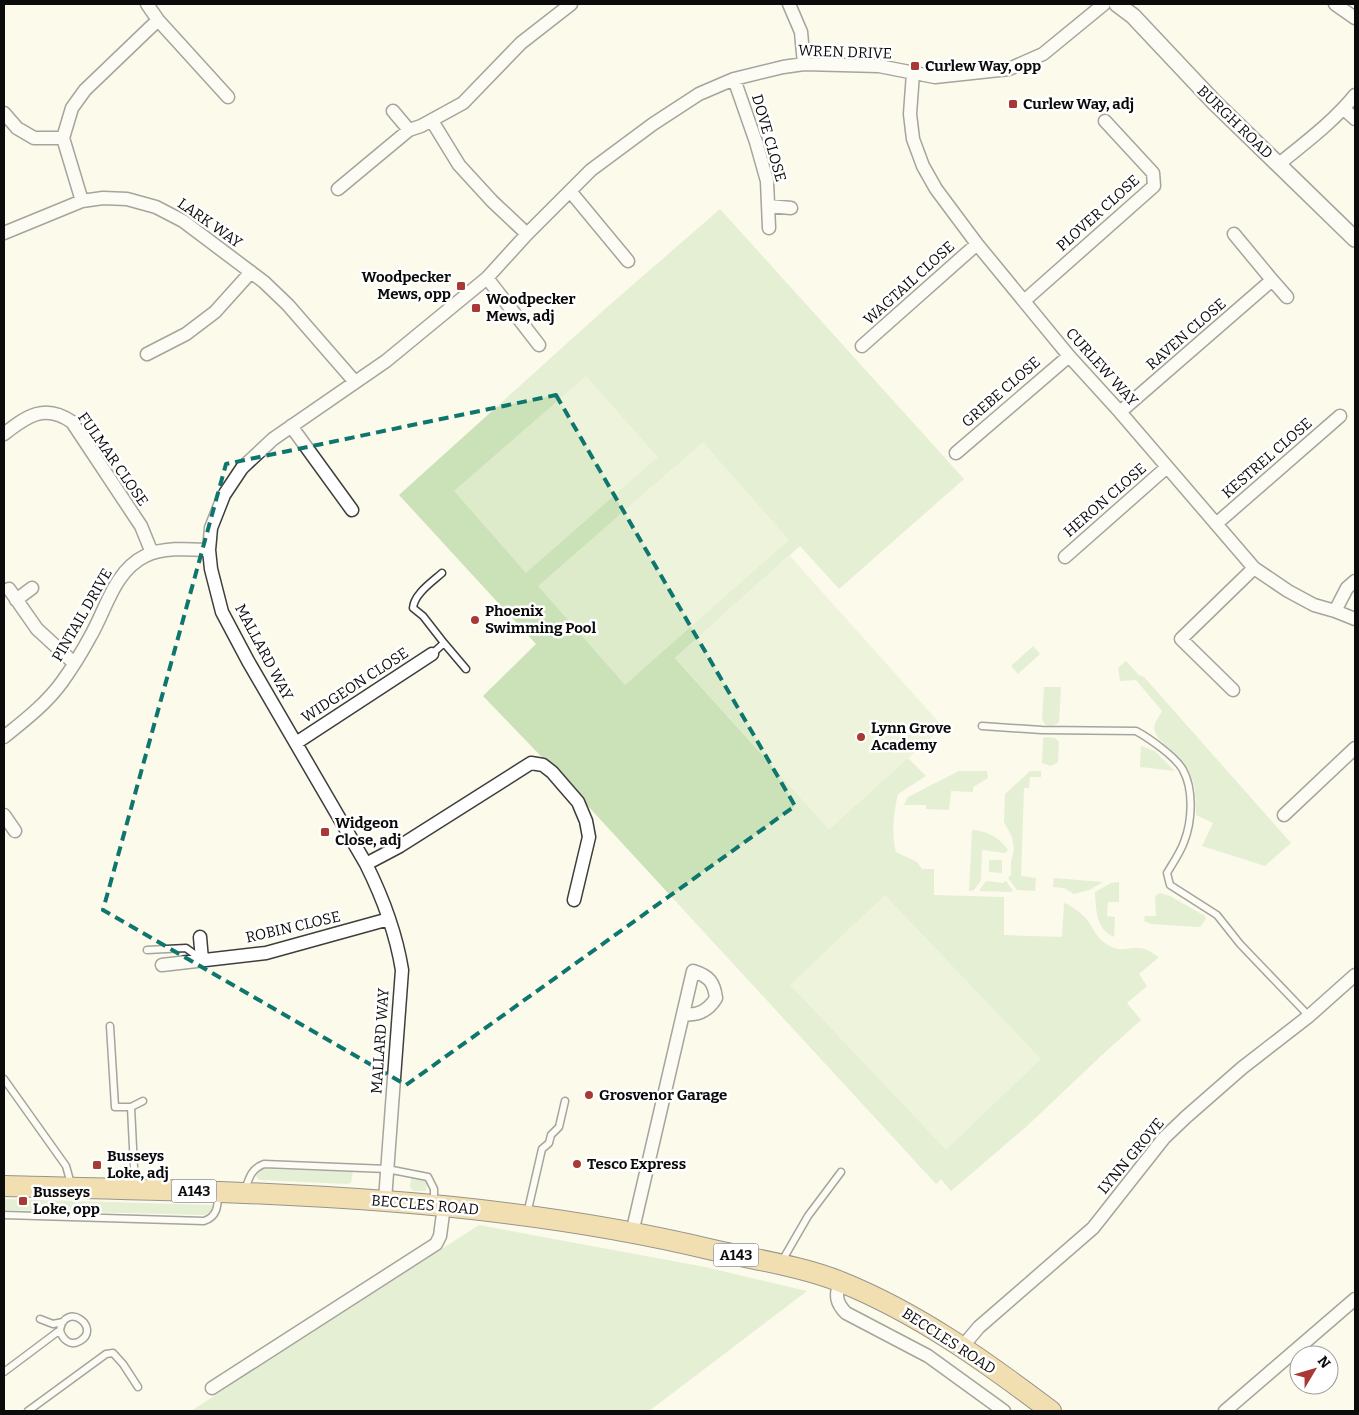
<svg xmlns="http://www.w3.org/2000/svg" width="1359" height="1415" viewBox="0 0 1359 1415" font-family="Bitter,serif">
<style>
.green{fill:#cbe2b9}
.pitch{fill:#ddebca}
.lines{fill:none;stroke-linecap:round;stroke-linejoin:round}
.service-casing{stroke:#3e3e3e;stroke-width:9}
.minor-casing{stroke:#3e3e3e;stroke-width:15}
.tertiary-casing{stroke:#3e3e3e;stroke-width:18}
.trunk-casing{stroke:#1c1c1c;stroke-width:22}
.service{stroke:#fff;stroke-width:6}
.minor{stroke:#fff;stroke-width:12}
.tertiary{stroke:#fff;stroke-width:15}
.trunk{stroke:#e4be6a;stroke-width:20}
.marked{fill:none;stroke:#0f766e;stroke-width:4;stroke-dasharray:10 6;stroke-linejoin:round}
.poi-dot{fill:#a83935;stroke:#fff;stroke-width:2}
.labels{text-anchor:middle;stroke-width:5;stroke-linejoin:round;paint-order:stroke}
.shield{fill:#fff;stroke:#545454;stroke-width:1}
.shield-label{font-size:14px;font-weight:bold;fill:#0b0b0b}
.street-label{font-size:15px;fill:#0b0b0b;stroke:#fff}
.poi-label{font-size:15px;font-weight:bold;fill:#0b0b0b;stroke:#fff;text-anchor:start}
</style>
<rect width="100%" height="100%" fill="#fcfaeb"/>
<path class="green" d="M720,209L964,479L839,589L800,546L675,658L829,829L908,758L926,776L898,794C894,811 891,835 896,852L917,862L922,869H934V895L1004,897V935L1062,937L1064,903C1072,906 1083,914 1088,921C1094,930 1098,940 1108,945C1120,953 1126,947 1138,948C1146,948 1152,953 1159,957L1139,974L1147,986L1127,1003L1141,1020L1103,1054L1026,1127L951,1191L941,1179L936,1184L563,779L483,696L536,644L399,495L605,309Z
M1033,646L1040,654L1018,674L1011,666Z
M1126,661L1139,675L1144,677L1291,843L1265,866L1202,846L1213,823L1196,815C1196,784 1194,770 1170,749C1165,744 1157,739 1155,732C1152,725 1159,717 1162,711L1136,680L1120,681L1118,668Z
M1044,687H1061L1059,722L1057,724L1051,726L1045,725L1042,719Z
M1047,737L1055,738L1059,742L1058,762L1051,766L1042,763L1043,738Z
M1141,746L1155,751L1175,771L1140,767Z
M959,771H987L988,778L973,787V792L951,791L949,810L926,809V805H904L908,797Z
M1030,771H1041V777H1030L1029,788H1024L1021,876L1036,878L1035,891L1017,890L1008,878L1011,875V862L1014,850L1012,837L1004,822L1005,794Z
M972,830C987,831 999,837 1008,850L1005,853L982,850L981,880L974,890L969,891Z
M989,860H1002V873L989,872Z
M1054,878L1103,882L1089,890L1074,894L1064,888L1053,887Z
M986,881L1003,883L1006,881L1013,891L1010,892L979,891Z
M1119,882V902H1108L1107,916L1115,917L1114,937C1096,929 1096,910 1095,892L1111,883Z
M1160,893L1170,896L1205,916L1206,919L1200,927L1151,924L1144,921L1145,916H1156L1155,896Z
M263,1169L353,1172L351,1183L347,1184L260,1180L257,1178L256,1174Z
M411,1178L423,1179L427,1183L426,1191H413L410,1187Z
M4,1199L212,1205C212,1211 209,1213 204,1215L4,1210Z
M479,1225L705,1267L807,1291L649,1411H191Z"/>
<path class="pitch" d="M586,376L658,457L526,573L454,491Z
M703,442L789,540L625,685L538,586Z
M789,555L943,727L829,829L675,658Z
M885,895L1041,1059L946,1150L790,985Z"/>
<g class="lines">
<g class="service-casing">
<path id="service" d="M444,643L466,669
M432,654L444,643L423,616L413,608C414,594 432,582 442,573
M982,726L1042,730L1136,731C1149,738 1176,757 1183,770C1194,790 1192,822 1184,842C1180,853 1173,863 1167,873L1170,885L1217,915L1240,944L1309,1016
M147,950L186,948L201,959
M110,1026L115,1107H131L135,1188
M4,1079L66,1166L71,1184
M131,1107L143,1101
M245,1190C249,1178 251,1169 264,1164L387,1169L428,1177L434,1189V1203
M527,1214L542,1149L549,1143L551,1135L559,1127L565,1101
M4,1215L204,1221C217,1217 218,1206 218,1194
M782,1261L808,1216L841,1172
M40,1319L53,1324L63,1322
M4,1372L60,1330C66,1300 102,1328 80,1341C70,1347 62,1339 60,1330
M28,1411L106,1354L113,1353L123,1364L138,1387"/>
</g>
<g class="minor-casing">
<path id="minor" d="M147,4L158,20L228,97
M789,4L801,32L804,64
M1335,4L1355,18
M913,73L910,114L913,139L923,166L936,189L977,244L1069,356L1120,412L1254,568L1288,591L1314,605L1335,611L1355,619
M734,79L756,142L767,181L769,228
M1344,109L1355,119
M393,111L409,130
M4,113L17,128L34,138H63
M432,121L459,165L492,201L527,234
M1279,164C1306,142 1333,122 1355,95
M338,189L409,130L421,126L463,103L521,43L571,4
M570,191L628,261
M82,201L63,138L72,108L85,90L158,20
M769,206L791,208
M4,233L82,201L103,198L127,199L156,207L183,221L264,282L288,305L355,382
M487,278L539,345
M1272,280L1287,297
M1024,301L1154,186L1153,173L1105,121
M862,346L977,244
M147,354L186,334L215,312L251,272
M1120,412L1272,280L1234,234
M291,426L352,510
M4,434C27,416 45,403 72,422L141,526L152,553
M956,453L1069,356
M1216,524L1340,416
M1065,557L1167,467
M9,589L37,629L74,663
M16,600L32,588
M1335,611L1347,588L1355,581
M1233,690L1181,639L1254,568
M4,737C25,720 46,704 62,682C72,668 82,652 90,637C106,610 114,571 145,556C163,547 189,549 209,550
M296,743L432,654
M4,815L15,831
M1284,815L1355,748
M366,864L400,846L531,763L543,765L552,772L578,802L586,821L589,837L574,900
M200,937L202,960
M162,965L266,953L389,919
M385,1200L402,970C396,933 383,898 366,864L248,661L222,612L211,569L209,550L211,528L224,495L242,468L273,439L386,361L487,278L527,234L591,170L653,124L699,94L734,79L783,67L804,64L879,66L935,77L1009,69L1043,54L1104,4
M632,1233L693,971C709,976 714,982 716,998C708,1011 698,1016 683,1014
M840,1282C835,1295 836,1303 846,1313L928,1356L1004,1411
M962,1347L979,1327L1093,1228L1164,1138L1186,1117L1242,1068L1309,1016L1355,975
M212,1388L436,1244L440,1236L444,1206
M1225,1411L1355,1299"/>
</g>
<g class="tertiary-casing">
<path id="tertiary" d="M1117,4L1133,16L1214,102L1355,239"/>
</g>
<g class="trunk-casing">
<path id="trunk" d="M4,1186C241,1192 482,1194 713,1250C756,1260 801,1266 841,1282C918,1313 986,1362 1051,1411"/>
</g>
<use href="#service" class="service"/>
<use href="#minor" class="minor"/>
<use href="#tertiary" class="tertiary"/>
<use href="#trunk" class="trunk"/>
</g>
<path d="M0 0H1359V1415H0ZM556,395L795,806L406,1085L103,910L226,464Z" fill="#fcfaeb" fill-opacity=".55" fill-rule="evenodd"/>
<path class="marked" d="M556,395L795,806L406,1085L103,910L226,464Z"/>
<g class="poi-dot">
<rect x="910" y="61" width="10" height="10" rx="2.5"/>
<rect x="1008" y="99" width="10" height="10" rx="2.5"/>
<rect x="456" y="281" width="10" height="10" rx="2.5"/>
<rect x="471" y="303" width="10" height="10" rx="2.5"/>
<circle cx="475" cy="620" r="5"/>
<circle cx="861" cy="737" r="5"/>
<rect x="320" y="827" width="10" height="10" rx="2.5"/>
<circle cx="589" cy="1095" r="5"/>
<circle cx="577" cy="1164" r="5"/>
<rect x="92" y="1160" width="10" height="10" rx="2.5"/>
<rect x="18" y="1196" width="10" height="10" rx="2.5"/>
</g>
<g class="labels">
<g class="shield">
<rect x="171.5" y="1179.5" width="45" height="23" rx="4"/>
<rect x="713.5" y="1243.5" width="45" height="23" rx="4"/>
</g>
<g class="shield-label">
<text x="194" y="1196">A143</text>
<text x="736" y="1260">A143</text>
</g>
<g class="street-label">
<text transform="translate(845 52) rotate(2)" y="5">WREN DRIVE</text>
<text transform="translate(1235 122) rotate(44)" y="5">BURGH ROAD</text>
<text transform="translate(769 138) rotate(74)" y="5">DOVE CLOSE</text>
<text transform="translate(1098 213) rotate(-42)" y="5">PLOVER CLOSE</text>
<text transform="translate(210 223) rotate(35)" y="5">LARK WAY</text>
<text transform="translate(909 283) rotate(-42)" y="5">WAGTAIL CLOSE</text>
<text transform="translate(1186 334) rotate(-41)" y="5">RAVEN CLOSE</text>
<text transform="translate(1102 367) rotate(48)" y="5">CURLEW WAY</text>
<text transform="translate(1001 392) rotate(-41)" y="5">GREBE CLOSE</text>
<text transform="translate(1267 458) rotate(-41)" y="5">KESTREL CLOSE</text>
<text transform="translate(113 459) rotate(55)" y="5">FULMAR CLOSE</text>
<text transform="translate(1105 500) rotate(-41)" y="5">HERON CLOSE</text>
<text transform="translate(82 615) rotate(-60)" y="5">PINTAIL DRIVE</text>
<text transform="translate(264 652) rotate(62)" y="5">MALLARD WAY</text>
<text transform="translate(355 685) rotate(-33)" y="5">WIDGEON CLOSE</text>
<text transform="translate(293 927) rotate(-13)" y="5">ROBIN CLOSE</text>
<text transform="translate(380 1041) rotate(-86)" y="5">MALLARD WAY</text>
<text transform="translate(1131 1156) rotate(-50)" y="5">LYNN GROVE</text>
<text transform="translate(425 1205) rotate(5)" y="5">BECCLES ROAD</text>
<text transform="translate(949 1341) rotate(33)" y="5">BECCLES ROAD</text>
</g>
<g class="poi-label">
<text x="925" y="71">Curlew Way, opp</text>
<text x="1023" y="109">Curlew Way, adj</text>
<text x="451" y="282" text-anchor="end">Woodpecker<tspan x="451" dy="17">Mews, opp</tspan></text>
<text x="486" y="304">Woodpecker<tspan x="486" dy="17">Mews, adj</tspan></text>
<text x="485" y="616">Phoenix<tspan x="485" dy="17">Swimming Pool</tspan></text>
<text x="871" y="733">Lynn Grove<tspan x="871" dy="17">Academy</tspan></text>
<text x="335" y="828">Widgeon<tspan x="335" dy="17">Close, adj</tspan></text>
<text x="599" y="1100">Grosvenor Garage</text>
<text x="107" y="1161">Busseys<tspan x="107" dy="17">Loke, adj</tspan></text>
<text x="587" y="1169">Tesco Express</text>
<text x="33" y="1197">Busseys<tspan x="33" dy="17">Loke, opp</tspan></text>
</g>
</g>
<rect width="1359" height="1415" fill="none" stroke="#0b0b0b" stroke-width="10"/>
<g transform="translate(1314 1370) rotate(52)"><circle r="24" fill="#ffffff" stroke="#9d9d9d"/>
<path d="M0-4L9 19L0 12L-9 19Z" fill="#a83935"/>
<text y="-8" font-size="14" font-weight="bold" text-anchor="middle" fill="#0b0b0b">N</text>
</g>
</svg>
